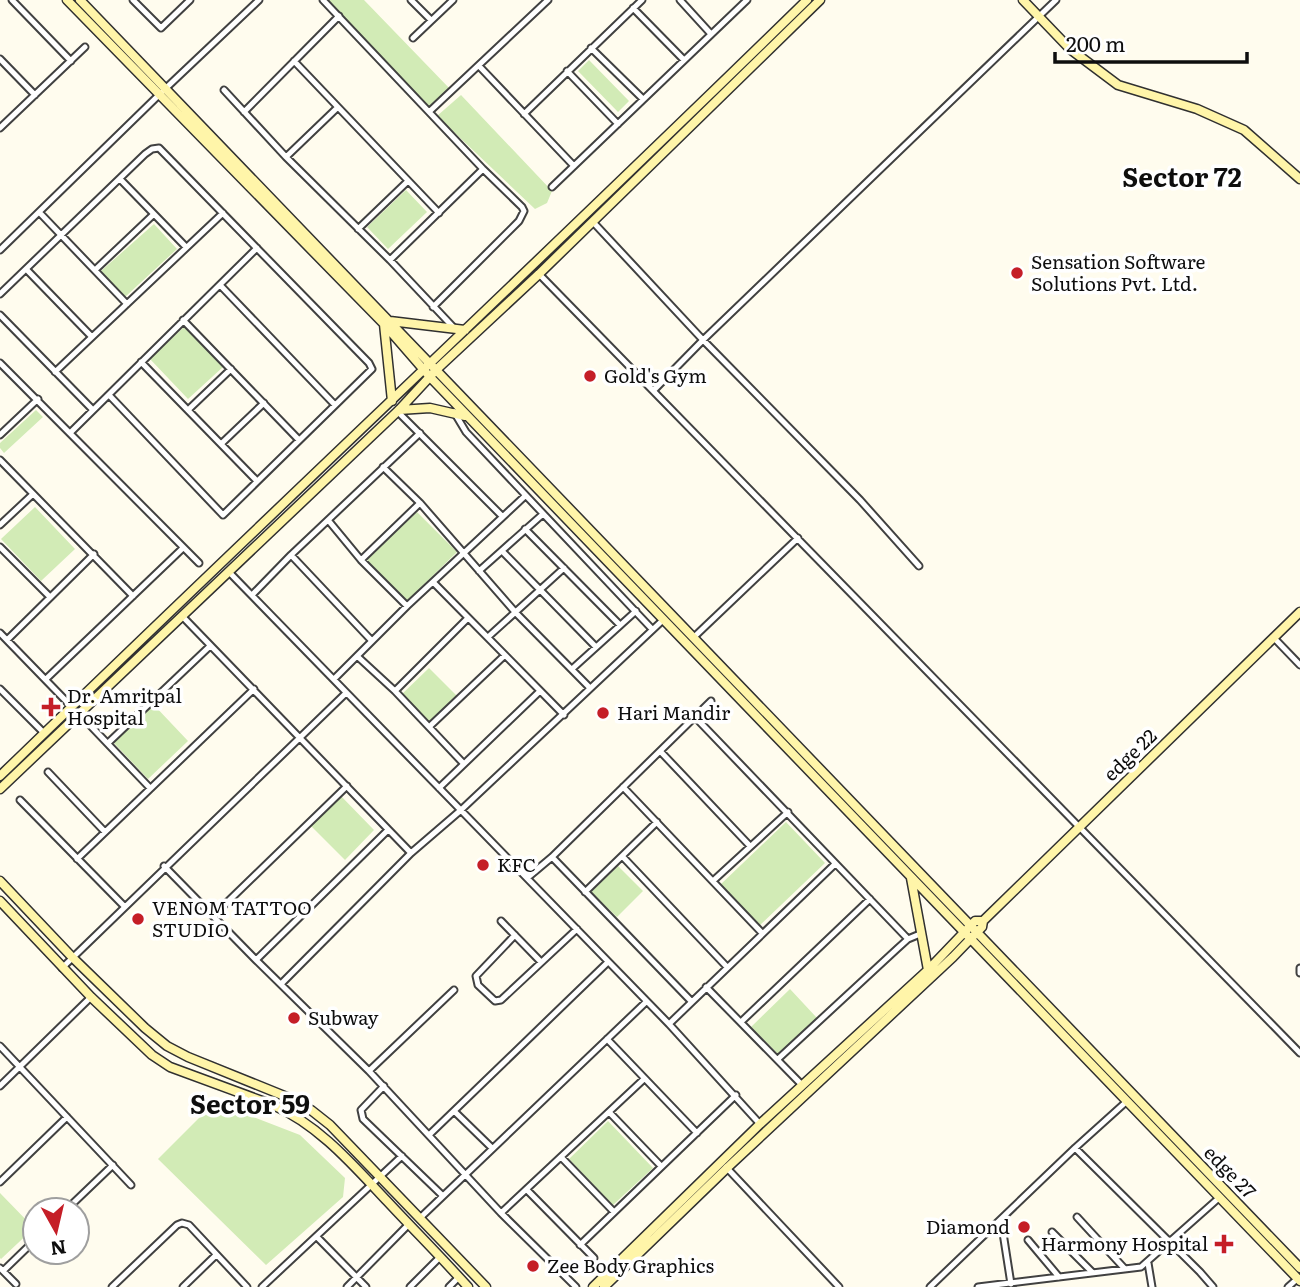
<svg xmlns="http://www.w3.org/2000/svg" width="1300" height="1287" viewBox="0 0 1300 1287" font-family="Literata,serif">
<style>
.green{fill:#d2ebb6}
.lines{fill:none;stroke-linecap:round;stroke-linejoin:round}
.street-casing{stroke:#414141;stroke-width:9}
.secondary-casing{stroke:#303030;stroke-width:11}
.street{stroke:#fff;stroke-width:5}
.secondary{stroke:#fff5a9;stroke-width:8}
.poi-dot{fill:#c51e27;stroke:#fff;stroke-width:2.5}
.labels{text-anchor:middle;stroke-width:7;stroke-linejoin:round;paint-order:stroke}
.poi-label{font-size:19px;fill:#0e0e0e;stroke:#fff;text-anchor:start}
.street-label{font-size:19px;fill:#0e0e0e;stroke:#fff}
.district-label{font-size:26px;font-weight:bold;fill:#0e0e0e;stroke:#fff}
</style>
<rect width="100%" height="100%" fill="#fffcee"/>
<path class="green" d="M326,0H364L451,90L430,110Z
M589,60L629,101L618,112L578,71Z
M461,95L552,191L547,203L535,209L437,116Z
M406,190L427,212L388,249L367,227Z
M154,224L177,249L125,297L101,271Z
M185,326L223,367L188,399L150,359Z
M36,410L43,417L4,453L0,448V443Z
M35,507L75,549L41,581L1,539Z
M417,512L457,552L407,601L367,560Z
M429,668L458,697L430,725L400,696Z
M153,704L188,741L148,779L113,742Z
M340,795L374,830L345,860L310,825Z
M786,822L825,863L759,926L720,885Z
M618,866L643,891L617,917L591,892Z
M790,989L817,1018L779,1055L751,1027Z
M215,1102L300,1135L345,1178L343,1197L266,1265L158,1159Z
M608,1121L653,1168L613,1205L569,1159Z
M0,1193L34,1228L1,1259L0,1258Z"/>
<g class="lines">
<g class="street-casing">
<path id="street" d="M12,0L71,61
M133,0L161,28L190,0
M323,0L483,169L522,207L524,211L519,221L433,307
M411,0L431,20
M680,0L711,34
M633,8L684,60
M413,38L453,0
M591,48L643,99
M0,59L35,95
M294,61L439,213
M479,66L574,166
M567,71L618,124
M224,90L286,157L390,260L455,329
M430,111L548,0
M244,112L339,16
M524,114L642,0
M0,128L85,47
M286,157L337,108
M120,179L186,247
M552,187L747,0
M39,212L127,304
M593,222L703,340L860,500L919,566
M358,229L408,181
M0,250L165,89L259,0
M390,260L483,169
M26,269L92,337
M95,270L154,214
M539,274L1300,1053
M220,285L335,405
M0,294L145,154L152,149L159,148L369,363L372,369L223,515L109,395
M0,315L93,410
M183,320L299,440
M141,362L256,480
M0,363L199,563
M55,372L223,213
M654,390L703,340L1056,0
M188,410L231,369
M397,411L502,516
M454,412L466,432L652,629
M71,432L257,248
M0,435L38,399
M221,444L264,403
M0,460L133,596
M383,467L420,503L516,613L590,688
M328,520L361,560L407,606
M0,525L33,494
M525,529L620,625
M0,547L49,596
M502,551L596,647
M291,555L372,641
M361,560L420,503
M479,571L543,514
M229,572L669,1024L760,1124
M433,582L564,715
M253,594L291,555L420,433
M182,616L411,853
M0,633L68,703
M488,637L564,568
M693,638L798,538
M1274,638L1300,665
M7,640L94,554
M357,656L395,691L464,764
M572,669L636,611
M46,679L183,548
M334,679L407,606L525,496
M0,689L44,733
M395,691L468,618
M695,717L908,939
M87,722L150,788
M429,727L505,655
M108,743L210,646
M660,751L750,846
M48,772L105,832
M623,787L762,933
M439,788L540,691
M20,800L124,906
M622,856L727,967
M552,857L691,1001
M77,859L254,689
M164,866L256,960L369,1071L501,1213L576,1287
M527,878L552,857L711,701
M714,880L788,812
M585,892L657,822
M214,915L347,786
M501,921L541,962
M515,935L476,976L478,985L495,1001L501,1000L577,929
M256,960L388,830
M62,968L346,693
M1300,968V973
M281,984L411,853L461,810L664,619
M706,987L802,1085
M742,1021L870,899
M669,1024L835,864
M607,1039L697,1133
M0,1046L131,1185
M778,1059L898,948L908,939L920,934
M369,1071L454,990
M0,1086L91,997
M384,1086L361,1110L363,1119L443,1196
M454,1111L492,1148
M610,1113L661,1166
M429,1135L608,962
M1075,1148L1200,1272L1213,1287
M561,1157L614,1212
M726,1167L839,1287
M0,1182L67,1117
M527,1190L594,1258
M66,1210L113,1165
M501,1213L644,1079
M1077,1217L1124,1268
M420,1218L646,1002
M1001,1220L1011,1284
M1052,1232L1092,1272
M317,1237L366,1287
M1028,1240L1059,1277
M580,1245L736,1095
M1148,1263L1152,1287
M0,1268L16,1284
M3,1271L35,1240
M112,1287L177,1225L182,1223L189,1225L247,1287
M183,1287L216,1255
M262,1287L402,1156
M347,1287L409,1224
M410,1287L440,1257
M449,1287L459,1277
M930,1287L1075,1148L1126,1102
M978,1287L1141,1267L1220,1197
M1288,1287L1297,1279"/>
</g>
<g class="secondary-casing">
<path id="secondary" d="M67,0L384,324L430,377L1300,1281
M80,0L1300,1268
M1023,0L1070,49L1118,85L1197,109L1244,130L1300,179
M390,321L465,330
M384,324L392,401
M399,410L430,408L465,416
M0,776C268,516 540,261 807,0
M0,789L399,410L437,369L539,274L820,0
M911,878L928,970
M0,881L72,957L145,1028L167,1046L188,1057L287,1097L311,1110L330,1125L486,1287
M0,901L91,997L152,1055L170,1067L273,1105C319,1125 353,1165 387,1201C414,1230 442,1258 468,1287
M593,1287L760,1124L928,970L975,921H983
M604,1287L727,1168L953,957L982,927L983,921L1300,612"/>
</g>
<use href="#street" class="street"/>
<use href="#secondary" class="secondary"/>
</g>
<g class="poi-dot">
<circle cx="1017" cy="273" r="7"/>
<circle cx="590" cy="376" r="7"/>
<path d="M47.5 696.5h7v7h7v7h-7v7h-7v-7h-7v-7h7z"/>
<circle cx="603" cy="713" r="7"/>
<circle cx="483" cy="865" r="7"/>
<circle cx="138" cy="919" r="7"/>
<circle cx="294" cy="1018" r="7"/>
<circle cx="1024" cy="1227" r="7"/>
<path d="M1220.5 1233.5h7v7h7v7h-7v7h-7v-7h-7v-7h7z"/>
<circle cx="533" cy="1266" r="7"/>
</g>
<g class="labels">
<g class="poi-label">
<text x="1031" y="269">Sensation Software<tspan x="1031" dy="22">Solutions Pvt. Ltd.</tspan></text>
<text x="604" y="383">Gold's Gym</text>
<text x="67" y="703">Dr. Amritpal<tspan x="67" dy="22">Hospital</tspan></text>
<text x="617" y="720">Hari Mandir</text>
<text x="497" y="872">KFC</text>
<text x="152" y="915">VENOM TATTOO<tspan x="152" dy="22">STUDIO</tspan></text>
<text x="308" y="1025">Subway</text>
<text x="1010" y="1234" text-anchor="end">Diamond</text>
<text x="1208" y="1251" text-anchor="end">Harmony Hospital</text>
<text x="547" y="1273">Zee Body Graphics</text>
</g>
<g class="street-label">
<text transform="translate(1130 755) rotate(-44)" y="7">edge 22</text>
<text transform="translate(1230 1172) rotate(46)" y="7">edge 27</text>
</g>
<g class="district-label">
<text x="1182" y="187">Sector 72</text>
<text x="250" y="1114">Sector 59</text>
</g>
</g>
<g transform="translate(56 1231) rotate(172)"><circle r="33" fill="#ffffff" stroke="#9f9f9f" stroke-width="2"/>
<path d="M0-5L12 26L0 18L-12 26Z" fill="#c51e27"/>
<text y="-10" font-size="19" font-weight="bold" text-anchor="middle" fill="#0e0e0e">N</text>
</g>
<path d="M1055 52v10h192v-10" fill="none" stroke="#0e0e0e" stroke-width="3.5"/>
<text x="1066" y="52" font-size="21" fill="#0e0e0e" stroke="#ffffff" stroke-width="5" paint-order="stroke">200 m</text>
</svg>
